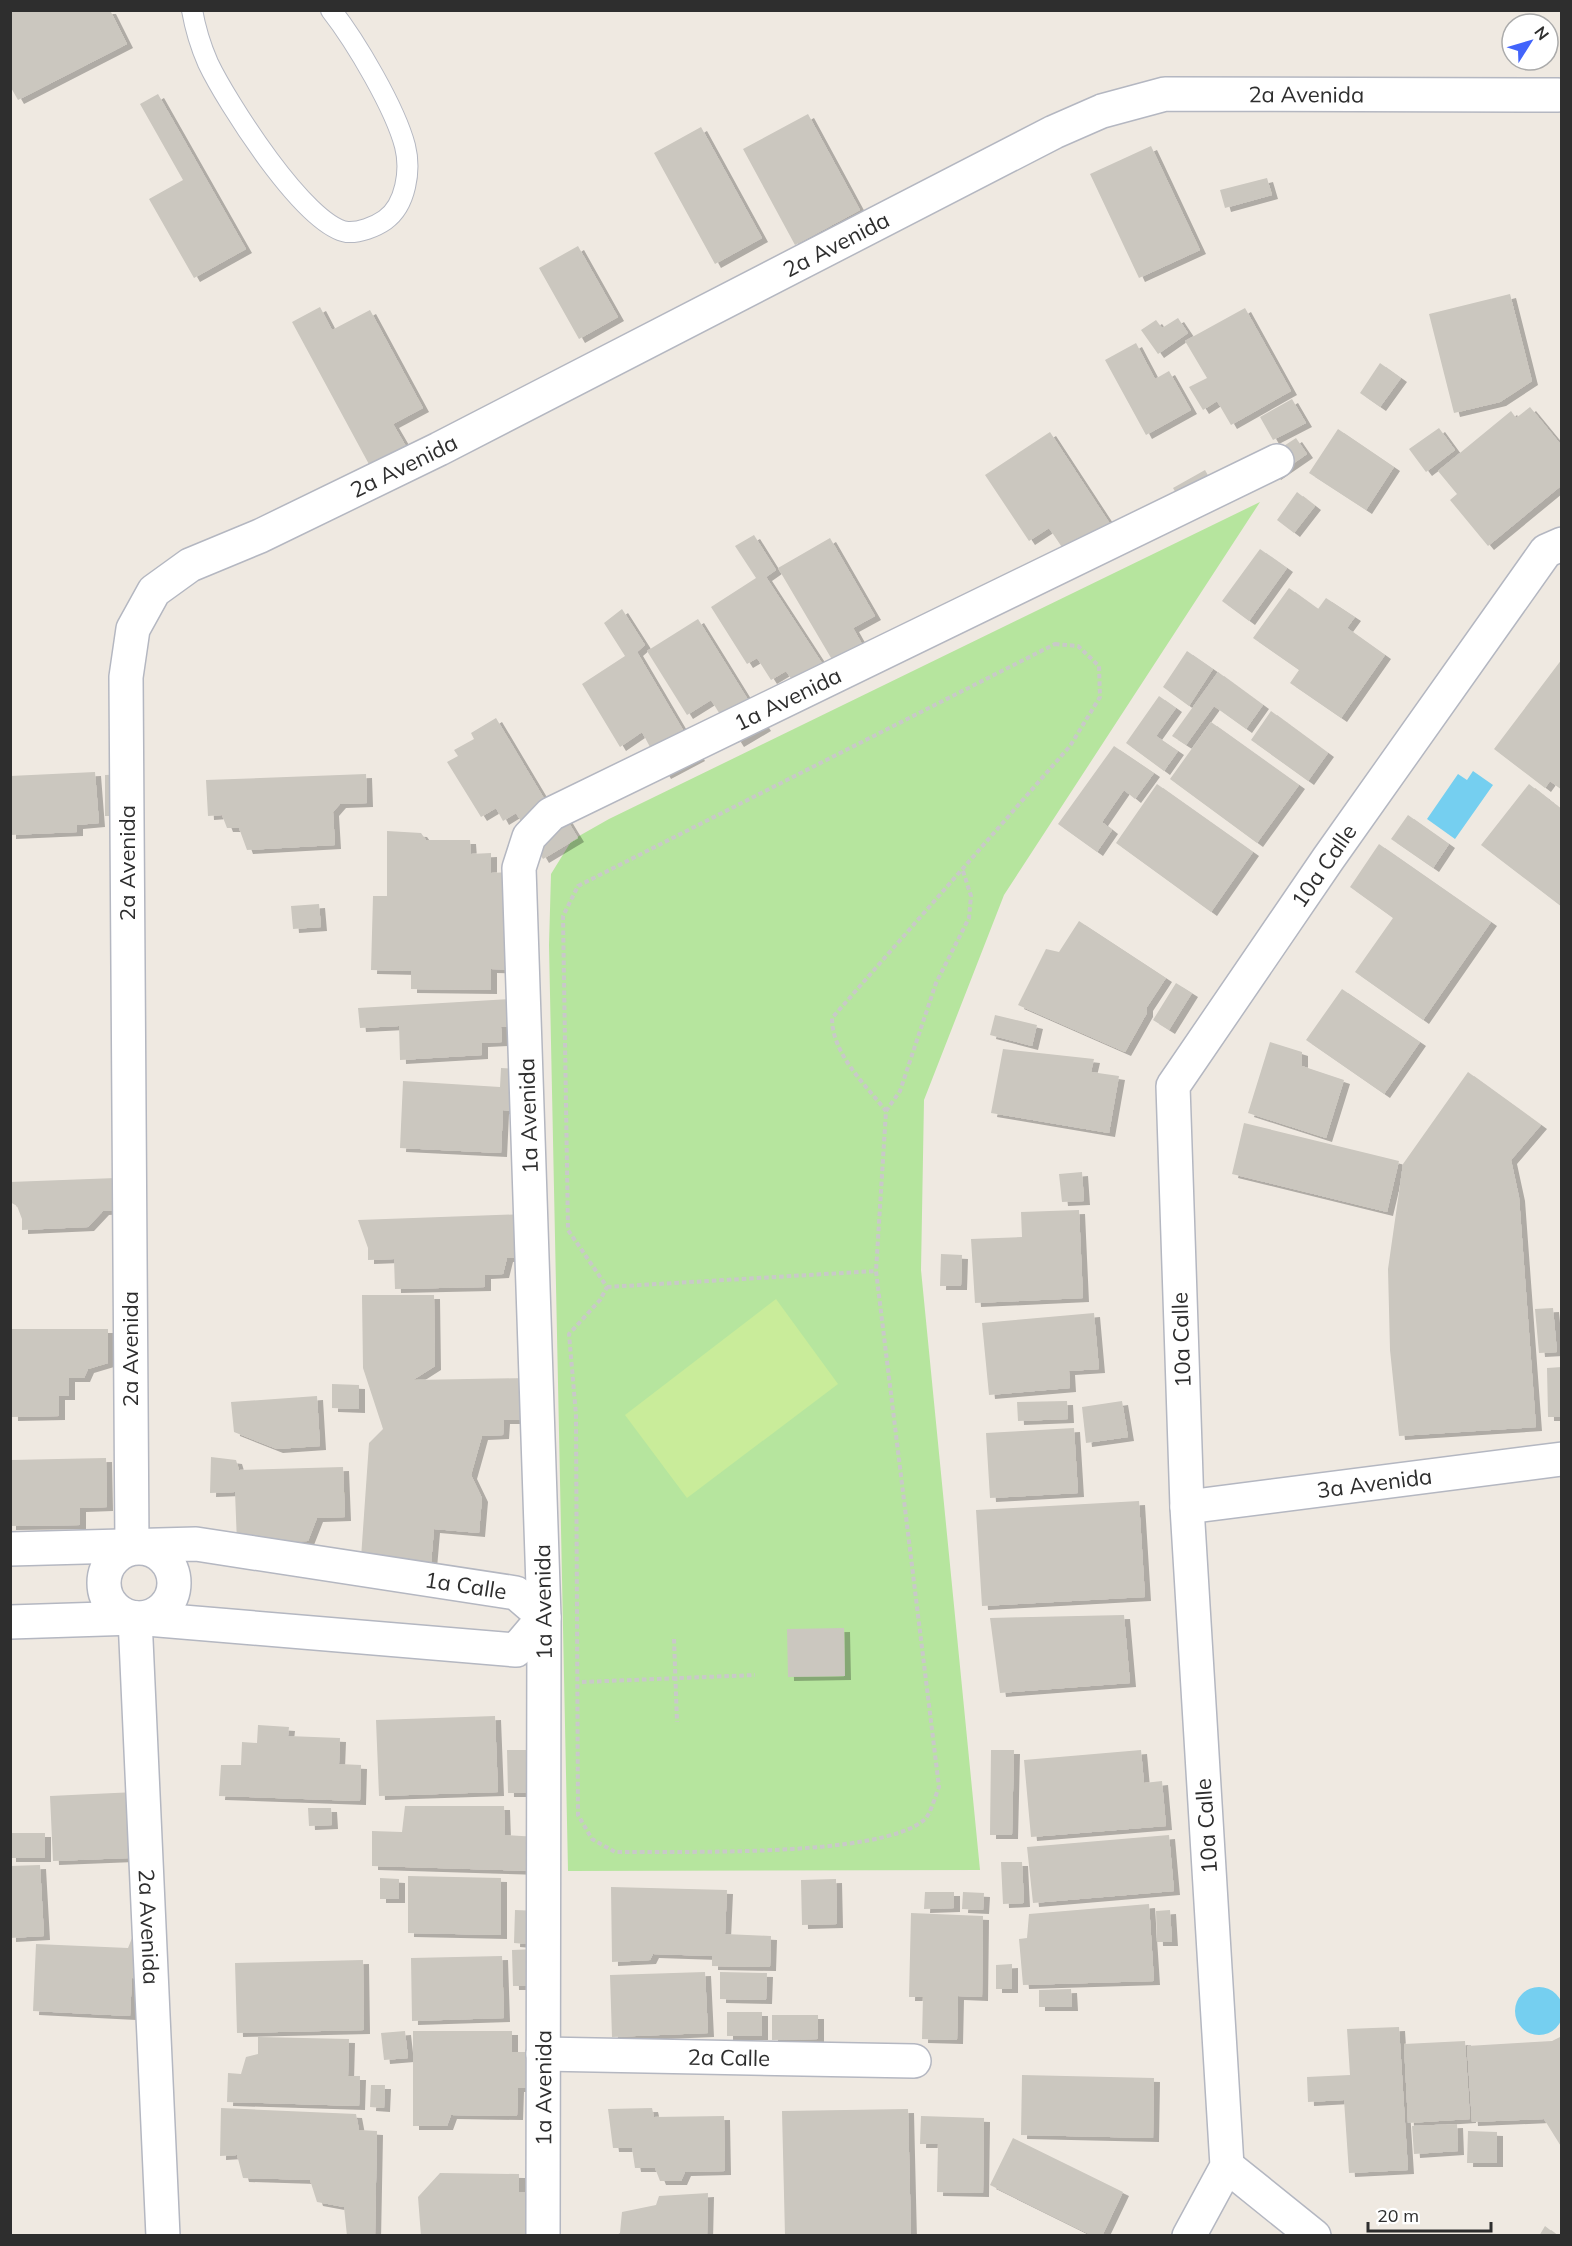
<svg xmlns="http://www.w3.org/2000/svg" width="1572" height="2246" viewBox="0 0 1572 2246" font-family="Mulish,sans-serif">
<style>
.green{fill:#b6e59e}
.pitch{fill:#c9ec9a}
.water{fill:#75cff0}
.building{fill:#cbc7bf;filter:url(#shadow)}
.lines{fill:none;stroke-linecap:round;stroke-linejoin:round}
.lane-casing{stroke:#b4b7c1;stroke-width:22}
.street-casing{stroke:#b4b7c1;stroke-width:36}
.path{stroke:#c9c9c9;stroke-width:4;stroke-dasharray:4.5 3;stroke-linecap:butt}
.lane{stroke:#fff;stroke-width:20}
.street{stroke:#fff;stroke-width:33}
.labels{text-anchor:middle;stroke-width:6;stroke-linejoin:round;paint-order:stroke}
.street-label{font-size:22px;fill:#2e2e2e;stroke:#fff}
</style>
<defs>
<filter id="shadow"><feDropShadow dx="6" dy="4" stdDeviation="0" flood-color="#0004"/></filter>
</defs>
<rect width="100%" height="100%" fill="#efe9e1"/>
<path class="green" d="M1260,502L1004,895L924,1100L921,1270L980,1870L568,1871L549,945L551,874L572,840L609,819Z"/>
<path class="pitch" d="M776,1299L838,1384L687,1498L625,1415Z"/>
<path class="water" d="M1473,771L1493,785L1455,839L1427,819L1458,774L1467,780Z
M1515 2011a24 24 0 1 1 48 0a24 24 0 1 1-48 0Z"/>
<path class="building" d="M10,10H110L127,44L18,100L10,86Z
M158,94L246,249L194,278L149,199L183,180L140,104Z
M808,114L860,210L795,245L743,149Z
M701,127L762,238L715,264L654,153Z
M1151,146L1200,250L1139,278L1090,174Z
M1267,178L1272,195L1225,208L1220,190Z
M578,246L618,317L579,339L539,268Z
M1510,294L1532,381L1500,402L1454,413L1429,314Z
M320,307L332,330L370,310L423,408L393,424L407,448L371,468L292,322Z
M1245,308L1291,391L1231,425L1217,401L1203,410L1189,387L1207,378L1185,341Z
M1178,318L1188,333L1158,354L1141,330L1156,320L1162,328Z
M1136,343L1155,379L1169,371L1191,410L1146,435L1105,360Z
M1380,363L1401,378L1380,407L1360,393Z
M1292,399L1306,423L1273,440L1260,417Z
M1530,407L1562,446V485L1488,546L1450,500L1457,494L1438,471L1511,411L1516,418Z
M1439,428L1455,450L1426,472L1409,449Z
M1338,429L1394,467L1366,510L1309,473Z
M1050,432L1118,536L1074,565L1049,528L1029,541L985,475Z
M1296,438L1307,454L1275,476L1264,459Z
M1205,470L1220,497L1189,515L1173,488Z
M1297,492L1315,506L1294,533L1277,520Z
M754,535L776,570L766,577L835,683L806,701L786,671L771,680L757,658L747,664L711,607L756,578L735,546Z
M830,538L875,616L853,628L866,651L837,668L778,568Z
M1260,549L1287,568L1249,621L1222,601Z
M1289,588L1318,609L1326,598L1355,617L1347,628L1385,655L1341,718L1290,683L1299,670L1253,638Z
M622,609L645,645L637,652L699,757L665,775L642,732L620,747L582,684L625,656L604,623Z
M698,619L765,727L738,743L711,700L687,715L647,651Z
M1187,651L1213,669L1189,706L1163,687Z
M1562,659V790L1550,781L1545,788L1494,749Z
M1218,672L1263,705L1246,729L1214,706L1186,745L1172,736Z
M1159,696L1176,708L1156,736L1178,751L1164,771L1126,743Z
M1271,711L1328,753L1308,781L1251,740Z
M496,718L545,800L552,795L578,838L543,859L516,813L503,821L496,808L481,817L447,762L458,756L454,750L474,739L471,733Z
M1211,722L1299,785L1257,843L1170,779Z
M1114,746L1154,773L1135,799L1124,790L1102,822L1112,830L1097,852L1058,824Z
M95,772L99,823L77,825V832L10,835V776Z
M134,774V816H105V775Z
M366,774L367,803L340,804L333,812L335,845L247,850L239,828H227L222,815L208,816L206,780Z
M1157,784L1253,852L1211,912L1116,843Z
M1529,784L1562,810V907L1481,845Z
M1408,815L1449,844L1433,868L1391,839Z
M387,831L421,833L426,840H470L471,854L491,853V873L512,872L528,970L491,969V990L411,989V971L371,970L373,896H387Z
M1379,844L1491,922L1423,1020L1355,972L1393,918L1350,887Z
M319,904L321,927L293,929L291,906Z
M1079,921L1166,978L1147,1007V1013L1125,1052L1018,1005L1046,949L1059,952Z
M1176,983L1192,993L1169,1030L1153,1020Z
M1342,989L1420,1042L1384,1094L1306,1040Z
M526,998L520,1026L501,1027L502,1042L482,1043V1055L400,1060L399,1026L360,1028L358,1008Z
M995,1015L1037,1025L1032,1046L990,1035Z
M1270,1042L1302,1052V1066L1344,1080L1326,1138L1248,1113Z
M1003,1049L1094,1059L1091,1072L1119,1076L1109,1133L991,1113Z
M501,1068L524,1069L521,1112L503,1110L501,1153L400,1148L403,1081L500,1087Z
M1468,1072L1541,1125L1511,1160L1519,1197L1536,1427L1399,1436L1390,1350L1388,1269L1403,1164Z
M1244,1123L1399,1161L1387,1212L1232,1174Z
M1082,1172L1084,1201L1062,1202L1059,1174Z
M116,1178L117,1210L103,1211L88,1227L22,1230V1219L17,1206L10,1202V1182Z
M1079,1210L1083,1298L975,1303L971,1239L1022,1237L1021,1212Z
M526,1214L527,1257L507,1258L503,1274L485,1275V1287L395,1289L394,1259L368,1260V1248L358,1220Z
M941,1254L962,1255L961,1286H940Z
M362,1295H434L435,1366L413,1380L529,1378L530,1420H504L503,1435L482,1436L471,1475L482,1498L479,1533L434,1529L431,1564L361,1558L369,1443L383,1429L363,1368Z
M1553,1308L1557,1352L1539,1353L1535,1309Z
M1094,1313L1099,1369L1069,1371L1070,1388L989,1395L982,1323Z
M10,1329H108V1363L88,1369L84,1378H69V1396H59V1416L12,1417Z
M1562,1367V1417H1548L1547,1368Z
M332,1384L359,1385V1409L332,1408Z
M317,1396L320,1446L277,1449L234,1432L231,1402Z
M1067,1401L1068,1419L1018,1421L1017,1402Z
M1122,1401L1128,1437L1086,1443L1082,1407Z
M1074,1428L1078,1493L990,1498L986,1433Z
M211,1457L236,1460L239,1470L343,1467L345,1517L317,1518L308,1541L237,1543L235,1492L210,1493Z
M106,1458L107,1507L80,1508V1525L10,1526V1460Z
M1139,1501L1145,1597L982,1606L976,1510Z
M1124,1615L1130,1683L1000,1693L990,1618Z
M844,1628L845,1676L788,1677L787,1629Z
M495,1716L498,1792L379,1796L376,1720Z
M258,1725L289,1727L288,1736L340,1738L339,1764L361,1765L360,1801L219,1796L221,1765H241L242,1742L257,1743Z
M507,1750H533L534,1793H508Z
M991,1750H1014L1012,1835H990Z
M1141,1750L1144,1783L1162,1781L1166,1826L1031,1837L1024,1760Z
M136,1792L154,1857L53,1861L50,1796Z
M405,1806H504L505,1835L538,1837L535,1871L372,1866V1831L402,1832Z
M308,1808H331L332,1825L309,1826Z
M10,1833H45V1858H10Z
M1169,1835L1174,1891L1033,1903L1027,1847Z
M1001,1862H1022L1024,1903L1003,1904Z
M40,1865L44,1936L10,1938V1866Z
M408,1876L501,1878V1935L408,1933Z
M380,1878L399,1879V1899H380Z
M836,1879L837,1924L802,1925L801,1880Z
M611,1887L727,1890L725,1934L771,1936L770,1967L712,1966V1956L653,1954L650,1960L612,1962Z
M925,1892H954V1908L924,1909Z
M963,1892L984,1893L983,1910L962,1909Z
M1149,1904L1154,1981L1023,1985L1019,1939L1027,1938L1029,1914Z
M515,1910L540,1911L538,1945L514,1943Z
M1170,1910L1172,1942H1157L1156,1911Z
M911,1913L983,1916L982,1997L958,1996L957,2040L922,2039L923,1997H909Z
M132,1938L155,1939L153,1979L132,1978L130,2016L33,2011L36,1944L128,1948Z
M536,1949L537,1986H513L512,1950Z
M502,1956L504,2018L412,2021L411,1958Z
M363,1960L364,2030L237,2033L235,1963Z
M1012,1964V1989H996V1965Z
M705,1972L708,2033L612,2037L610,1975Z
M720,1972L767,1973L766,2000L720,1999Z
M1071,1989L1072,2007H1039V1990Z
M727,2012H762V2036H727Z
M772,2015H818V2039L772,2040Z
M1399,2027L1408,2170L1349,2173L1344,2100L1308,2102L1307,2077L1350,2075L1347,2029Z
M405,2031L408,2058L384,2060L381,2033Z
M413,2031H512V2052H531L530,2088H518L517,2116L451,2115L447,2126H413Z
M1562,2036V2148L1544,2119L1472,2122L1467,2046L1552,2041Z
M258,2037L349,2039L348,2076H360L359,2106L227,2102L228,2073L241,2074L246,2057L258,2054Z
M1465,2041L1470,2119L1408,2123L1404,2044Z
M1022,2075L1154,2078L1153,2138L1021,2135Z
M371,2085H385L384,2108L370,2107Z
M221,2108L356,2114L359,2130L377,2131L375,2236H347L344,2207L317,2202L310,2180L243,2178L237,2155L220,2156Z
M652,2108L654,2117L724,2116L725,2171L685,2172L681,2181H660L655,2168H635L632,2148H613L608,2109Z
M908,2109L911,2236H785L782,2111Z
M921,2116L984,2118L983,2193L937,2192L938,2144H920Z
M1457,2124L1458,2151L1414,2154L1412,2126Z
M1468,2131L1497,2132V2163H1467Z
M1013,2138L1123,2192L1102,2236H1093L990,2185Z
M440,2173L519,2174V2192L536,2193L553,2236H421L418,2197Z
M708,2193L707,2236H615L620,2233L622,2212L656,2205L659,2196Z
M1545,2226L1558,2236H1539Z"/>
<g class="lines">
<g class="lane-casing">
<path id="lane" d="M192,10C195,27 201,47 208,63C226,101 305,226 347,232C359,233 375,227 385,220C406,205 411,170 405,146C395,108 356,42 331,10"/>
</g>
<g class="street-casing">
<g id="street">
<path id="s1" d="M1187,1507L1562,1459"/>
<path id="s2" d="M132,1547L126,677L133,629L154,591L190,565L260,536L439,449L1054,132L1102,111L1165,94L1558,95"/>
<circle cx="139" cy="1583" r="35"/>
<path id="s3" d="M10,1549L196,1544L516,1593L544,1617L516,1650L135,1618L10,1622"/>
<path id="s4" d="M135,1618L163,2236"/>
<path id="s5" d="M543,2054L914,2061"/>
<path d="M1227,2166L1314,2236"/>
<path id="s6" d="M543,2236L544,1617L519,868L529,837L551,814L1277,461"/>
<path id="s7" d="M1189,2236L1227,2166L1187,1507L1173,1086L1328,859L1546,551L1562,544"/>
</g>
</g>
<path class="path" d="M1055,644L1078,646L1099,666L1100,697L1070,746L832,1018C832,1054 865,1084 886,1111L876,1271L939,1787C935,1796 931,1814 924,1820C879,1858 679,1851 615,1852L592,1839L578,1815L576,1415L569,1334L600,1300L607,1287L568,1230L563,916L578,886Z
M886,1111L900,1091L936,983L969,918L971,896L963,871
M607,1287L876,1271
M674,1639L677,1722
M582,1682L755,1675"/>
<use href="#lane" class="lane"/>
<use href="#street" class="street"/>
</g>
<g class="labels">
<g class="street-label">
<text dy="8" stroke="none"><textPath href="#s2" startOffset="2232">2a Avenida</textPath></text>
<text dy="8" stroke="none"><textPath href="#s2" startOffset="1728">2a Avenida</textPath></text>
<text dy="8" stroke="none"><textPath href="#s2" startOffset="1242">2a Avenida</textPath></text>
<text dy="8" stroke="none"><textPath href="#s6" startOffset="1696">1a Avenida</textPath></text>
<text transform="translate(127 863) rotate(-90)" y="8">2a Avenida</text>
<text dy="8" stroke="none"><textPath href="#s7" startOffset="1428">10a Calle</textPath></text>
<text transform="translate(528 1116) rotate(-92)" y="8">1a Avenida</text>
<text transform="translate(1181 1340) rotate(-92)" y="8">10a Calle</text>
<text transform="translate(130 1349) rotate(-90)" y="8">2a Avenida</text>
<text dy="8" stroke="none"><textPath href="#s1" startOffset="189">3a Avenida</textPath></text>
<text dy="8" stroke="none"><textPath href="#s3" startOffset="459">1a Calle</textPath></text>
<text transform="translate(543 1602) rotate(-91)" y="8">1a Avenida</text>
<text transform="translate(1206 1826) rotate(-94)" y="8">10a Calle</text>
<text dy="8" stroke="none"><textPath href="#s4" startOffset="309">2a Avenida</textPath></text>
<text dy="8" stroke="none"><textPath href="#s5" startOffset="186">2a Calle</textPath></text>
<text dy="8" stroke="none"><textPath href="#s6" startOffset="148">1a Avenida</textPath></text>
</g>
</g>
<rect width="1572" height="2246" fill="none" stroke="#2e2e2e" stroke-width="24"/>
<g transform="translate(1530 42) rotate(53)"><circle r="28" fill="#ffffff" stroke="#ababab" stroke-width="1.5"/>
<path d="M0-4.5L10 22L0 15L-10 22Z" fill="#4264fb"/>
<text y="-9" font-size="16" font-weight="bold" text-anchor="middle" fill="#2e2e2e">N</text>
</g>
<path d="M1368 2222v9h123v-9" fill="none" stroke="#2e2e2e" stroke-width="3"/>
<text x="1377" y="2222" font-size="18" fill="#2e2e2e" stroke="#ffffff" stroke-width="4.5" paint-order="stroke">20 m</text>
</svg>
